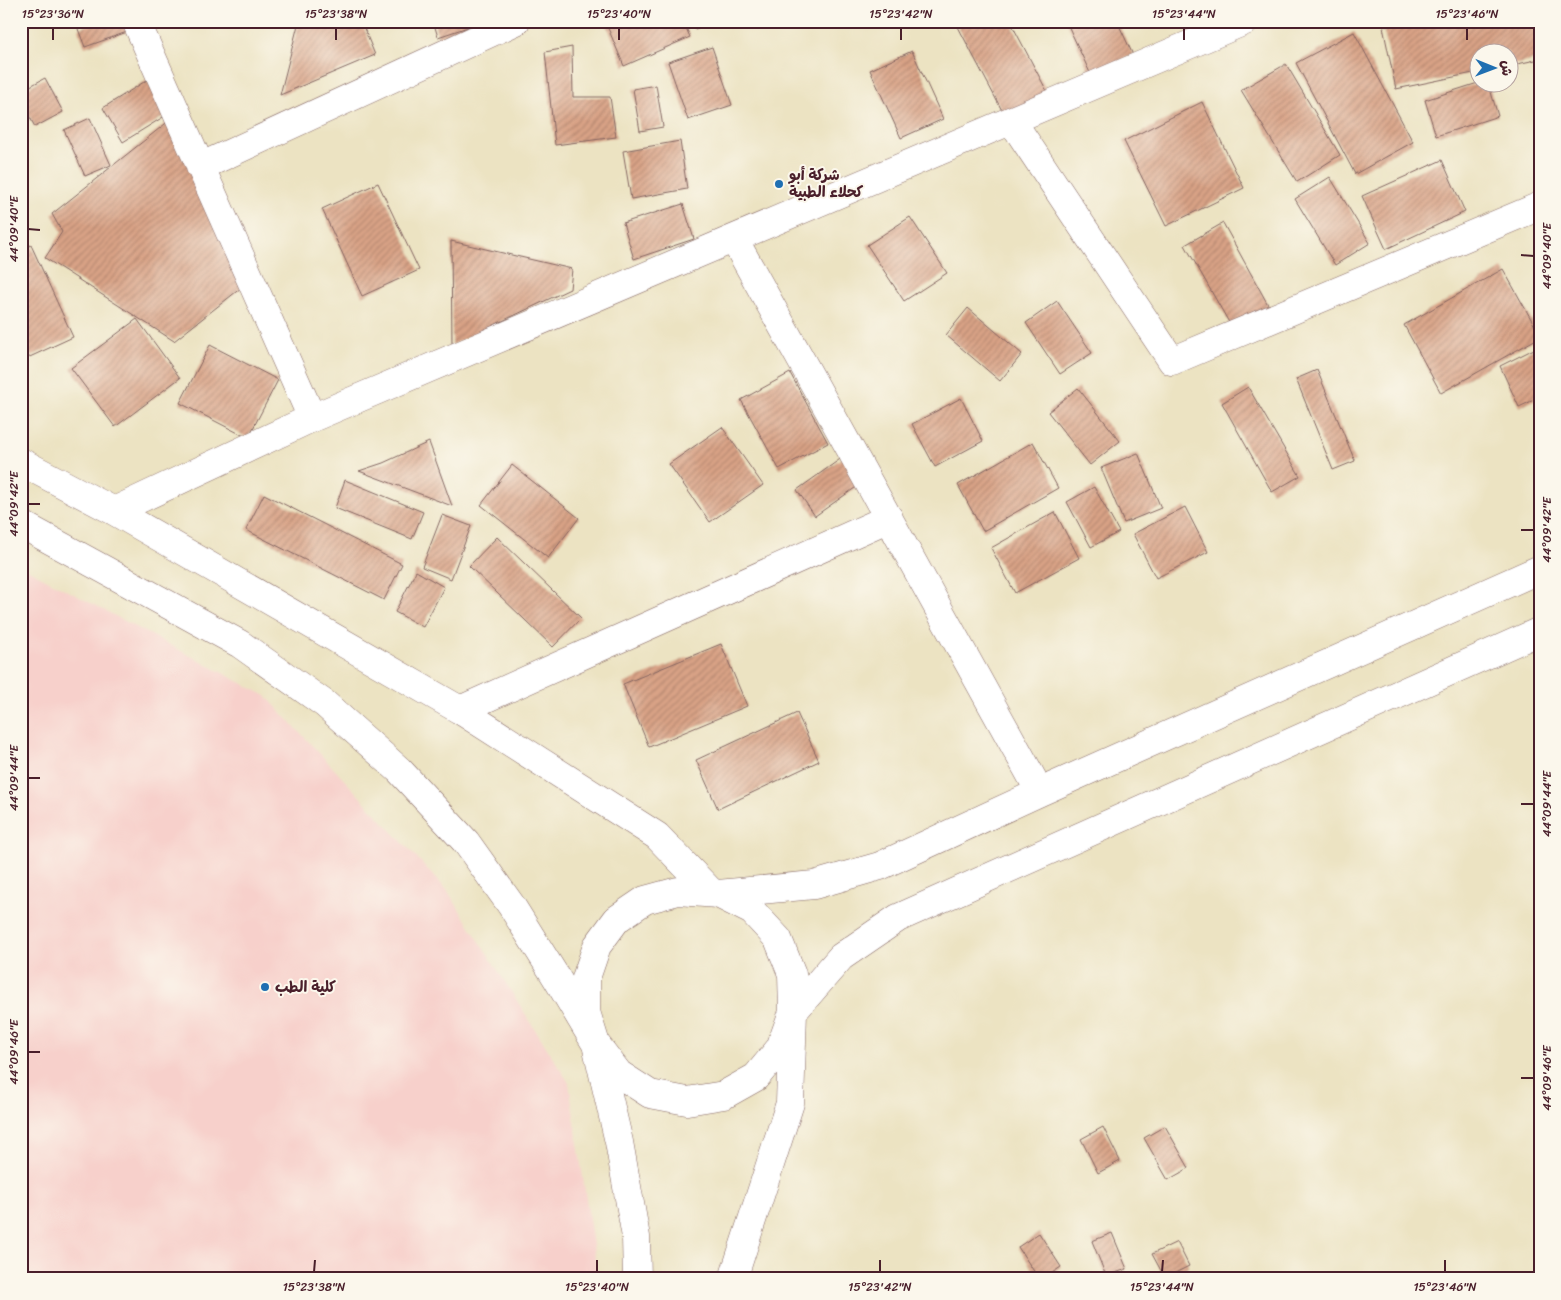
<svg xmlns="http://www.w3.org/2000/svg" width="1561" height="1300" viewBox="0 0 1561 1300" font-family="Sriracha,'Playpen Sans Arabic',sans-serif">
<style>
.built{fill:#f7d0cb}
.building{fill:url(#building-hatch)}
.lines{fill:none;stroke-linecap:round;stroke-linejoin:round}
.minor-casing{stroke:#836460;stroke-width:29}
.minor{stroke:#fff;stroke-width:28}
.ticks{fill:none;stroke:#4a1f2b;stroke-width:2}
.poi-dot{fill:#1f6fb2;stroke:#fbf7ec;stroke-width:2}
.labels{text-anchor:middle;stroke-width:4;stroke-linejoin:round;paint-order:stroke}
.poi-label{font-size:15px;font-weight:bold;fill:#4a1f2b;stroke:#fbf7ec;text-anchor:start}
.neatline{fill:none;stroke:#4a1f2b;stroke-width:2}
.ticks-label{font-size:12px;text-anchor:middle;fill:#4a1f2b}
</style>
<defs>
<pattern id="building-hatch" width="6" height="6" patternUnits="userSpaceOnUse" patternTransform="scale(1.25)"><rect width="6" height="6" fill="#d9a386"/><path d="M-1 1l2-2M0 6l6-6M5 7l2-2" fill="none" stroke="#b2846e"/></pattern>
</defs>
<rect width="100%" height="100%" fill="#fbf7ec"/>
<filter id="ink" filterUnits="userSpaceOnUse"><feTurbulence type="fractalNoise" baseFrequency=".02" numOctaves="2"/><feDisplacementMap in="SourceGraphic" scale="10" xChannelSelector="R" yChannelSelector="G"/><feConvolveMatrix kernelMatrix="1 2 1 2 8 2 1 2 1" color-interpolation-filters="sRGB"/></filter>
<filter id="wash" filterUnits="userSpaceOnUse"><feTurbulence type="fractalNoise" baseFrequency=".0096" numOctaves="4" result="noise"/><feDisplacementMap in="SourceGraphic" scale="20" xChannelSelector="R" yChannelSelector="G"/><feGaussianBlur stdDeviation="1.12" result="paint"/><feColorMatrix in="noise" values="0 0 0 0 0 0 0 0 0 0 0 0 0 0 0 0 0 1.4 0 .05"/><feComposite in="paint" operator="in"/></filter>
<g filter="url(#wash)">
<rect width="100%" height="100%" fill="#ece3c2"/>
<path class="built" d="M21,566L266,696L447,890L569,1083L598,1279H21Z"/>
<g id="blocks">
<path class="building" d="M98,21H123L127,32L85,47L78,29Z
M299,21H361L375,55L280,95Z
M433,21H467L468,27L438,37Z
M605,21H683L690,37L624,66Z
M692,21H714L695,29Z
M955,21H1010L1050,97L1007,120Z
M1066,21H1117L1133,55L1091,75Z
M1410,21H1540V59L1508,66V52H1478V72L1396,89L1383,27Z
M1354,32L1413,142L1355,174L1296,63Z
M572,47L573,97H610L616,137L555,145L545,52Z
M712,47L732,105L688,120L668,62Z
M912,51L943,119L901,138L870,70Z
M1286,64L1340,155L1297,182L1241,90Z
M45,78L63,112L35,127L21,100V91Z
M147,80L168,114L123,142L103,108Z
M1481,82H1488L1498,116L1436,136L1425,100Z
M656,85L663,127L640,131L633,89Z
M1202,102L1244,188L1166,226L1124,141Z
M90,118L111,165L85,176L64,130Z
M170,120L246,284L174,341L45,258L62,232L52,214Z
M680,141L687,189L631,199L623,151Z
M1442,160L1465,212L1386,249L1362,196Z
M1330,177L1370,243L1335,265L1295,199Z
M378,183L419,270L362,296L322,209Z
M683,204L694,239L634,259L623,223Z
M910,217L947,273L904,301L867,245Z
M1223,223L1272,312L1235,333L1185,245Z
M451,241L572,269L570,289L452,345Z
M31,245L73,337L21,361V249Z
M1503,269L1540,335V337L1441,393L1404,325Z
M1057,301L1092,353L1060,374L1026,323Z
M968,308L1022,354L1000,381L946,335Z
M137,319L180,378L115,427L71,368Z
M210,345L278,380L248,438L180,403Z
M1540,346V397L1519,407L1500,366Z
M1317,370L1355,461L1333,470L1296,379Z
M790,373L828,443L779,469L741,400Z
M1248,387L1300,476L1272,492L1222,403Z
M1078,388L1120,441L1090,465L1048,412Z
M961,398L983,441L935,467L912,424Z
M722,427L763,485L710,522L669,464Z
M429,442L452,506L359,471L383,463Z
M1033,442L1058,488L983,531L958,485Z
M1138,453L1161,508L1124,523L1101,468Z
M843,457L862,483L815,516L797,490Z
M512,465L579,518L548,558L481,505Z
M345,480L423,512L412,539L335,508Z
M1094,487L1119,532L1091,547L1067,502Z
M264,494L402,564L384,600L246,530Z
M1185,507L1208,552L1156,578L1133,534Z
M1055,512L1079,558L1015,593L991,548Z
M442,515L471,526L451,579L422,567Z
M497,537L581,618L553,647L469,566Z
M416,571L444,587L423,627L395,612Z
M721,644L747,706L649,747L623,684Z
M797,713L819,761L718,809L696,760Z
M1165,1126L1189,1168L1168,1180L1144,1138Z
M1103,1127L1120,1161L1098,1173L1081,1139Z
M1039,1233L1061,1267L1043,1279H1039L1018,1247Z
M1112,1233L1127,1269L1106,1276L1092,1241Z
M1177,1242L1189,1266L1165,1278L1152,1254Z"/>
</g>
</g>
<g filter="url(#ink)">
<use href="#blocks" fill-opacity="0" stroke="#836460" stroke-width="1"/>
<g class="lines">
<g class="minor-casing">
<path id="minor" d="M136,21L312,418
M1012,121L1172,361L1540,206
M200,167L516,21
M734,239L1040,792
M21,462L114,511L460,710L657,836L711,892
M114,511L312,418L1245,21
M21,524L240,644L325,704L399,770L466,842L511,905L556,977L596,1044L619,1074L650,1094L687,1101L724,1095L756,1077L780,1048L793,1012L792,974L778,939L752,911L718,894L678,891L645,900L617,919L597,946L586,978V1012L596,1044L619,1142L636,1237L637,1279
M460,710L889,518
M718,894L814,885L880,866L1040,792L1540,569
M733,1279L790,1103L793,1012L841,957L898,918L1540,631"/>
</g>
<use href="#minor" class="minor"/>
</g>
</g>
<path class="ticks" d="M53,40V28M336,40V28M619,40V28M901,40V28M1184,40V28M1467,40V28M28,229L40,230M1521,255L1534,256M28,504H40M1521,530H1534M28,778H40M1521,804H1534M28,1052H40M1521,1078H1534M314,1272L315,1260M597,1272V1260M880,1272V1260M1162,1272L1163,1260M1445,1272V1260"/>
<g class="poi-dot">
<circle cx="779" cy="184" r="5"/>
<circle cx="265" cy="987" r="5"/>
</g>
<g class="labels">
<g class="poi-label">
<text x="789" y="180">شركة أبو<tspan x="789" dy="17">كحلاء الطبية</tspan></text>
<text x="275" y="992">كلية الطب</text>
</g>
</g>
<rect width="1561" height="1300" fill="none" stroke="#fbf7ec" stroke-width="55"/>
<g transform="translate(1494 68) rotate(91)"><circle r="24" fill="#fbf7ec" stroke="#b4a19f"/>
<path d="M0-4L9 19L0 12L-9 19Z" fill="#1f6fb2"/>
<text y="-8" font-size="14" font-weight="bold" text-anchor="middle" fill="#4a1f2b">ش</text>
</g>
<rect x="28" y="28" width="1506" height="1244" class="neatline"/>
<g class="ticks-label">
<text x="53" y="18">15°23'36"N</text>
<text x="336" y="18">15°23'38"N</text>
<text x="619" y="18">15°23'40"N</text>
<text x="901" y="18">15°23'42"N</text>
<text x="1184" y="18">15°23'44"N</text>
<text x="1467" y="18">15°23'46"N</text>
<text transform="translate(14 229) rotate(-90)" y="4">44°09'40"E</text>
<text transform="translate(1547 256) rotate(-90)" y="4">44°09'40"E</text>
<text transform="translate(14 504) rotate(-90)" y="4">44°09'42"E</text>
<text transform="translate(1547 530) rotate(-90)" y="4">44°09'42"E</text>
<text transform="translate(14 778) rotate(-90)" y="4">44°09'44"E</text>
<text transform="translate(1547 804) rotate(-90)" y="4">44°09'44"E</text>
<text transform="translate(14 1052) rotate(-90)" y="4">44°09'46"E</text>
<text transform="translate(1547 1078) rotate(-90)" y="4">44°09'46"E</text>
<text x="314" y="1291">15°23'38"N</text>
<text x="597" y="1291">15°23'40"N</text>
<text x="880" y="1291">15°23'42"N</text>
<text x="1162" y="1291">15°23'44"N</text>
<text x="1445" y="1291">15°23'46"N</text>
</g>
</svg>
